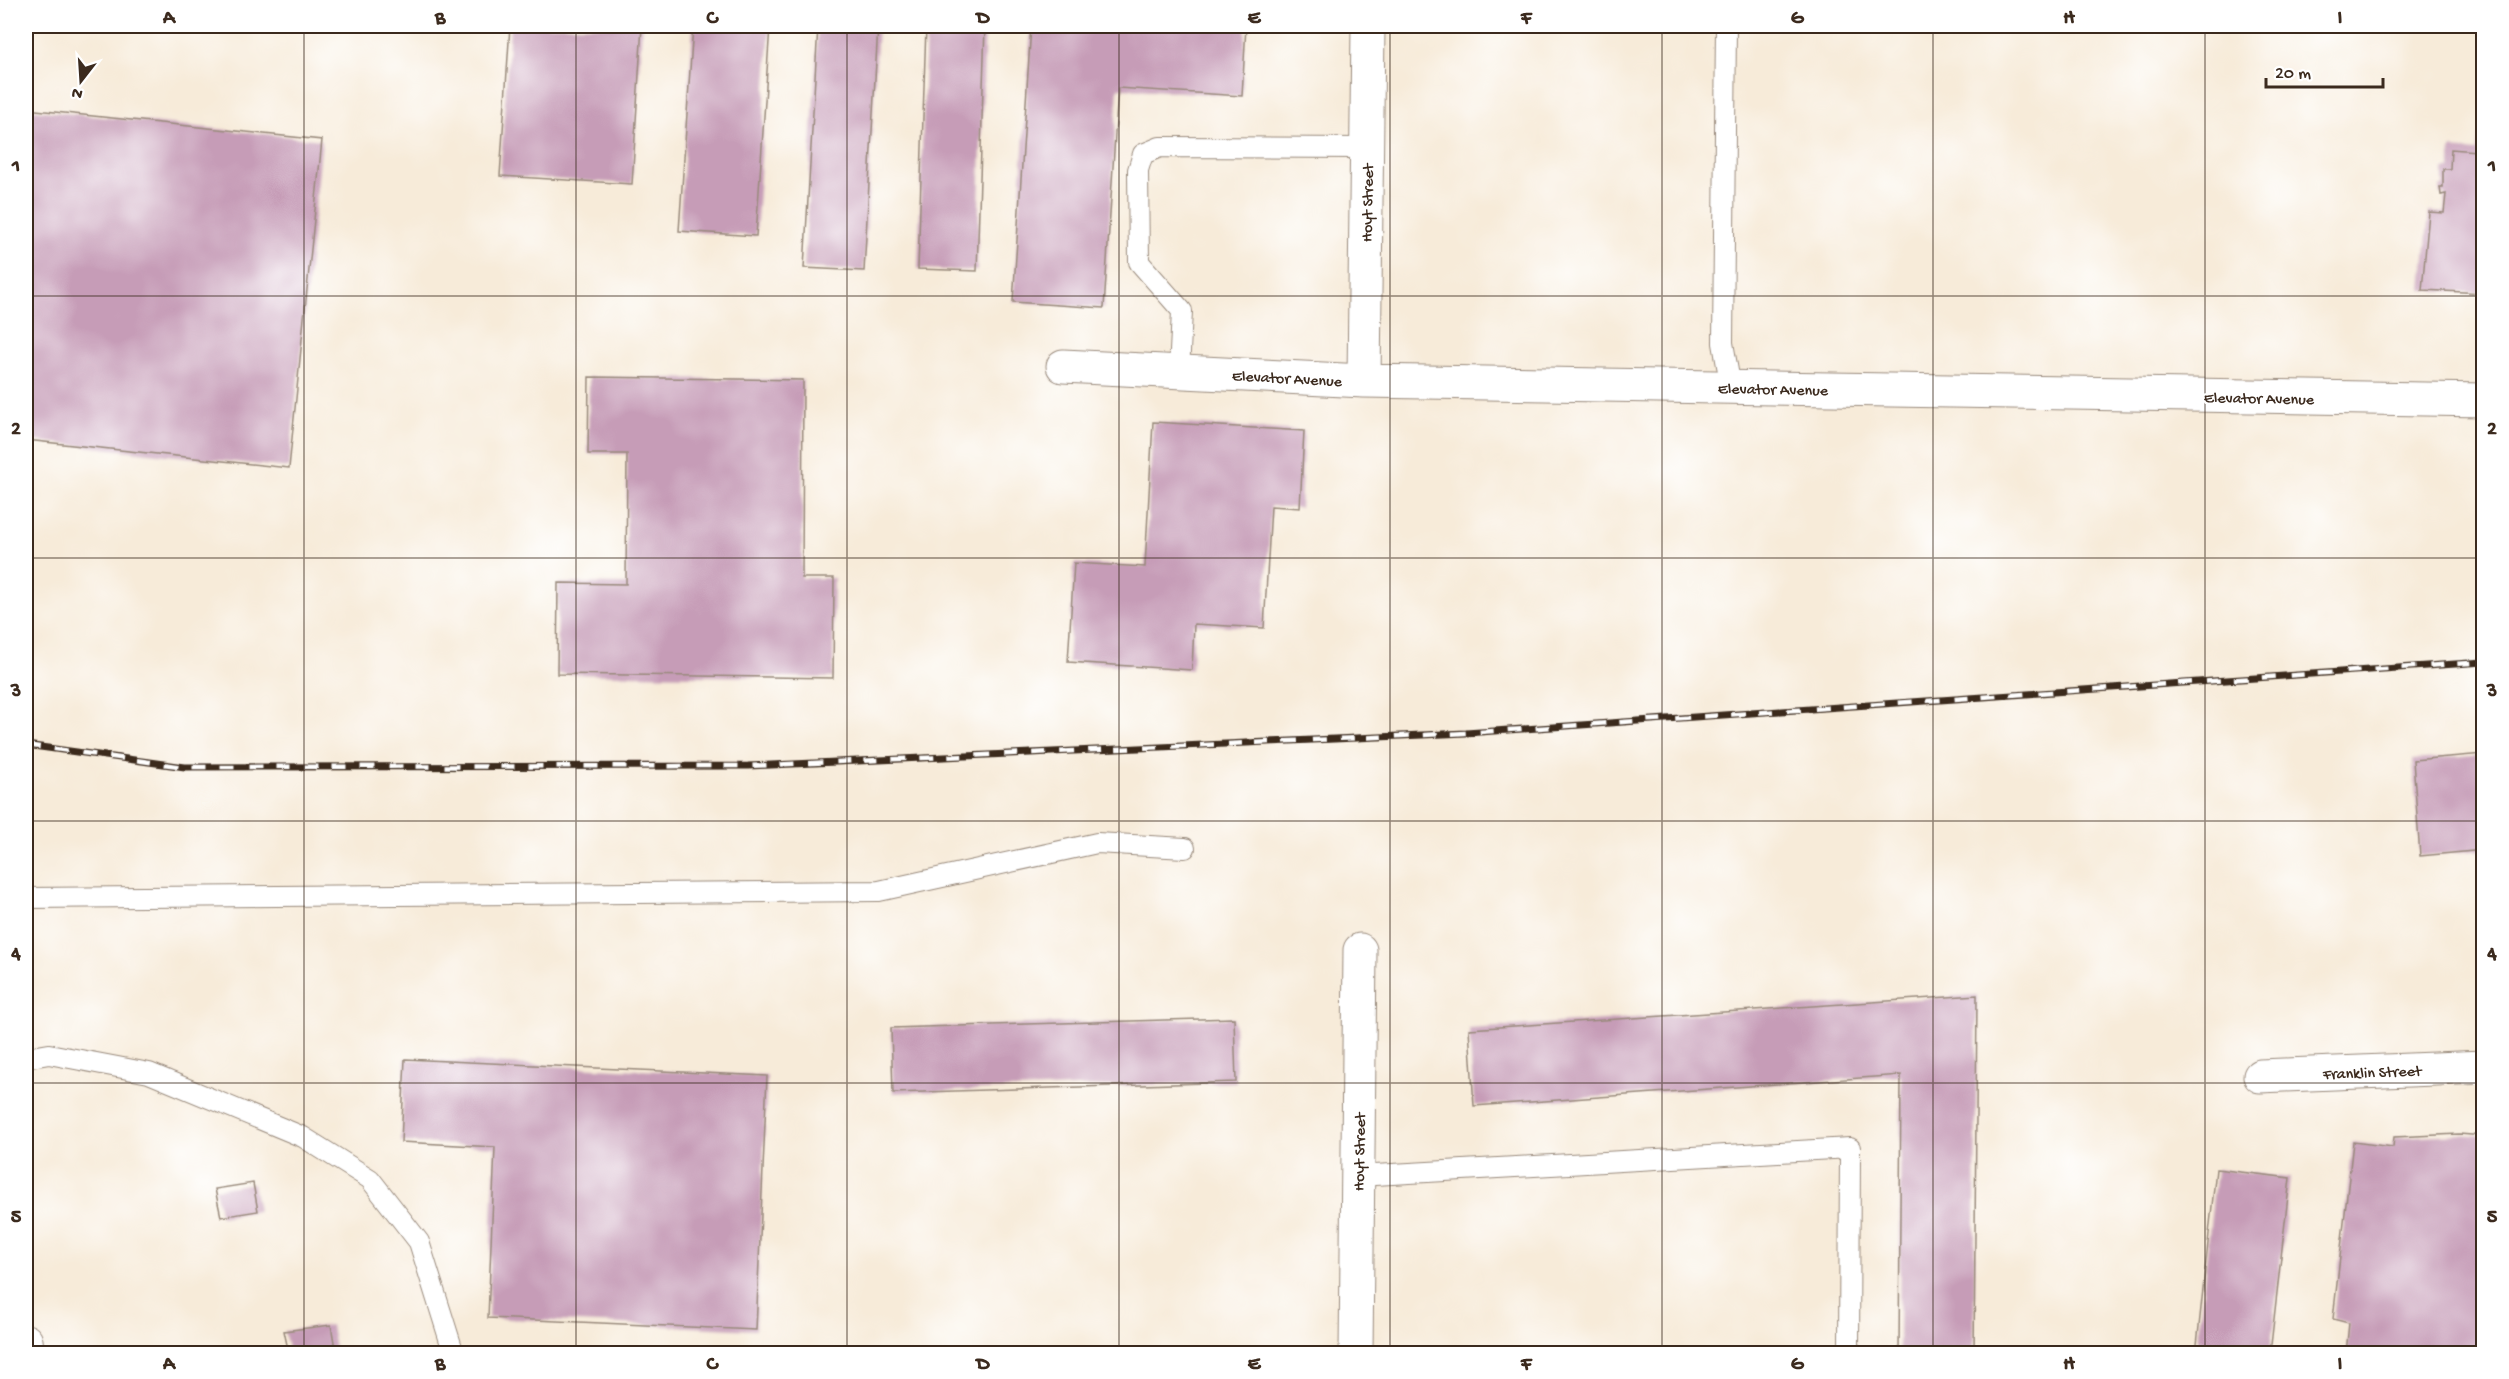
<svg xmlns="http://www.w3.org/2000/svg" width="2509" height="1379" viewBox="0 0 2509 1379" font-family="'Gochi Hand',sans-serif">
<style>
.building{fill:#c69cb7}
.lines{fill:none;stroke-linecap:round;stroke-linejoin:round}
.lane-casing{stroke:#998a7c;stroke-width:22}
.street-casing{stroke:#998a7c;stroke-width:35}
.lane{stroke:#fff;stroke-width:20}
.street{stroke:#fff;stroke-width:33}
.rail-casing{stroke:#3b2a1e;stroke-width:7}
.rail{stroke:#fff;stroke-width:4.5;stroke-dasharray:14;stroke-linecap:butt}
.grid{fill:none;stroke:#3b2a1e;stroke-width:1.5;stroke-opacity:0.55}
.labels{text-anchor:middle;stroke-width:4.5;stroke-linejoin:round;paint-order:stroke}
.street-label{font-size:16px;fill:#3b2a1e;stroke:#fff}
.neatline{fill:none;stroke:#3b2a1e;stroke-width:2}
.grid-label{font-size:20px;text-anchor:middle;font-weight:bold;fill:#3b2a1e}
</style>
<rect width="100%" height="100%" fill="#fff"/>
<filter id="ink" filterUnits="userSpaceOnUse"><feTurbulence type="fractalNoise" baseFrequency=".0167" numOctaves="2"/><feDisplacementMap in="SourceGraphic" scale="12" xChannelSelector="R" yChannelSelector="G"/><feConvolveMatrix kernelMatrix="1 2 1 2 8 2 1 2 1" color-interpolation-filters="sRGB"/></filter>
<filter id="wash" filterUnits="userSpaceOnUse"><feTurbulence type="fractalNoise" baseFrequency=".008" numOctaves="4" result="noise"/><feDisplacementMap in="SourceGraphic" scale="24" xChannelSelector="R" yChannelSelector="G"/><feGaussianBlur stdDeviation="1.35" result="paint"/><feColorMatrix in="noise" values="0 0 0 0 0 0 0 0 0 0 0 0 0 0 0 0 0 1.4 0 .05"/><feComposite in="paint" operator="in"/></filter>
<g filter="url(#wash)">
<rect width="100%" height="100%" fill="#f7ebd9"/>
<g id="blocks">
<path class="building" d="M510,26H642L632,184L500,176Z
M693,26H770L756,236L679,231Z
M818,26H878L864,271L804,268Z
M926,26H985L977,271L918,269Z
M1031,26H1246L1242,96L1118,88L1104,308L1013,302Z
M26,109L322,140L289,468L26,440Z
M2480,122L2484,123V293L2422,290L2429,212L2444,213L2446,194L2441,195L2440,187H2443V169H2450L2451,149L2477,151Z
M589,377L803,380L802,578H834L833,678L557,674L558,583L626,584L627,454H588Z
M1153,422L1304,431L1300,508L1271,506L1264,628L1194,624L1192,670L1068,662L1074,563L1145,567Z
M2484,754V850L2420,856L2413,760Z
M1977,995L1974,1354H1899L1901,1075L1474,1106L1469,1029Z
M1234,1018L1236,1082L893,1093L891,1028Z
M405,1059L767,1076L756,1330L488,1318L495,1147L401,1142Z
M2459,1134L2484,1136V1302L2478,1354H2346L2349,1323L2333,1319L2353,1142L2393,1147L2394,1137Z
M2216,1169L2290,1178L2270,1354H2196Z
M253,1183L258,1211L221,1217L215,1189Z
M331,1325L336,1354H289L284,1331Z"/>
</g>
</g>
<g filter="url(#ink)">
<use href="#blocks" fill-opacity="0" stroke="#998a7c" stroke-width="1.5"/>
<g class="lines">
<g class="lane-casing">
<path id="lane" d="M1726,26L1723,343L1731,388
M1179,372L1182,311L1139,262L1138,170L1143,154L1160,147L1367,148
M26,898L879,891L1097,843L1185,848
M26,1058L49,1054L149,1073L303,1137L370,1179L419,1242L454,1354
M1357,1176L1850,1148L1849,1354"/>
</g>
<g class="street-casing">
<path id="street" d="M1063,366L1364,381L2484,400
M1364,381L1368,26
M2260,1076L2484,1067
M26,1341L28,1354
M1356,1354L1360,950"/>
</g>
<use href="#lane" class="lane"/>
<use href="#street" class="street"/>
<g class="rail-casing">
<path id="rail" d="M26,745L185,767L748,766L1466,733L2484,662"/>
</g>
<use href="#rail" class="rail"/>
</g>
</g>
<path class="grid" d="M304,26V1354M576,26V1354M847,26V1354M1119,26V1354M1390,26V1354M1662,26V1354M1933,26V1354M2205,26V1354M26,296H2484M26,558H2484M26,821H2484M26,1083H2484"/>
<g class="labels">
<g class="street-label">
<text transform="translate(1366 203) rotate(-89)" y="6">Hoyt Street</text>
<text transform="translate(1287 377) rotate(3)" y="6">Elevator Avenue</text>
<text transform="translate(1773 388) rotate(1)" y="6">Elevator Avenue</text>
<text transform="translate(2259 397) rotate(1)" y="6">Elevator Avenue</text>
<text transform="translate(2372 1071) rotate(-2)" y="6">Franklin Street</text>
<text transform="translate(1358 1152) rotate(-89)" y="6">Hoyt Street</text>
</g>
</g>
<rect width="2509" height="1379" fill="none" stroke="#fff" stroke-width="66"/>
<g transform="translate(81 81) rotate(197)" stroke="#ffffff" stroke-width="4.5" paint-order="stroke">
<path d="M0-4.5L10 22L0 15L-10 22Z" fill="#3b2a1e"/>
<text y="-9" font-size="16" font-weight="bold" text-anchor="middle" fill="#3b2a1e">N</text>
</g>
<path d="M2266 78v9h117v-9" fill="none" stroke="#3b2a1e" stroke-width="3"/>
<text x="2275" y="78" font-size="18" fill="#3b2a1e" stroke="#ffffff" stroke-width="4.5" paint-order="stroke">20 m</text>
<rect x="33" y="33" width="2443" height="1313" class="neatline"/>
<g class="grid-label">
<text x="169" y="23">A</text>
<text x="440" y="23">B</text>
<text x="712" y="23">C</text>
<text x="983" y="23">D</text>
<text x="1254" y="23">E</text>
<text x="1526" y="23">F</text>
<text x="1797" y="23">G</text>
<text x="2069" y="23">H</text>
<text x="2340" y="23">I</text>
<text x="16" y="171">1</text>
<text x="2492" y="171">1</text>
<text x="16" y="434">2</text>
<text x="2492" y="434">2</text>
<text x="16" y="696">3</text>
<text x="2492" y="696">3</text>
<text x="16" y="959">4</text>
<text x="2492" y="959">4</text>
<text x="16" y="1222">5</text>
<text x="2492" y="1222">5</text>
<text x="169" y="1369">A</text>
<text x="440" y="1369">B</text>
<text x="712" y="1369">C</text>
<text x="983" y="1369">D</text>
<text x="1254" y="1369">E</text>
<text x="1526" y="1369">F</text>
<text x="1797" y="1369">G</text>
<text x="2069" y="1369">H</text>
<text x="2340" y="1369">I</text>
</g>
</svg>
